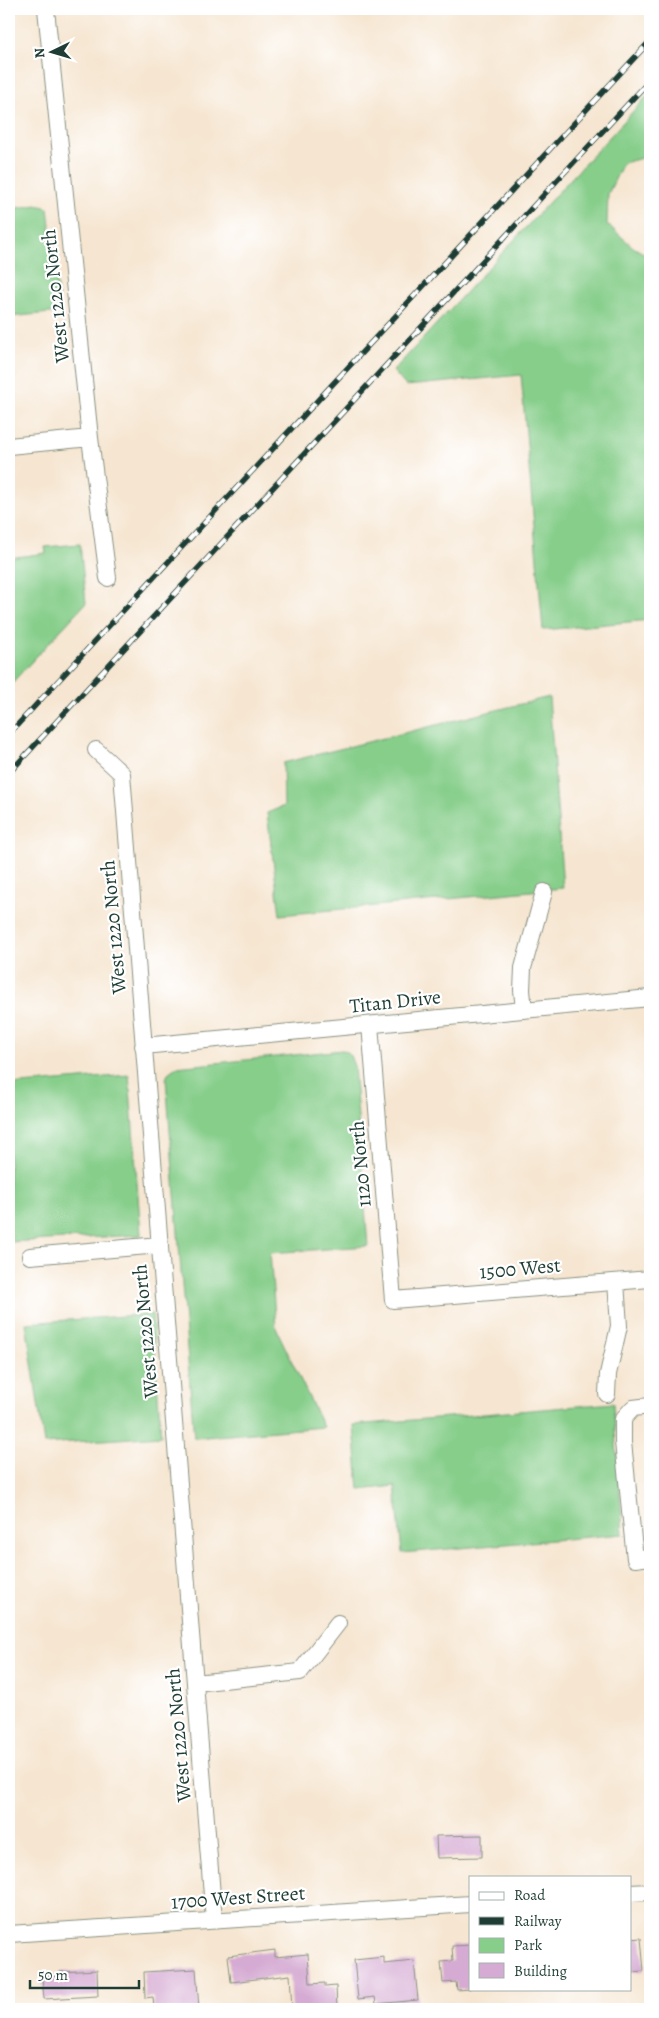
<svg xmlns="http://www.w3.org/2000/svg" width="659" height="2018" viewBox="0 0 659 2018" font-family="Alegreya,serif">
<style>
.green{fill:#86ce8a;stroke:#52865f}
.building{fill:#d5aad3}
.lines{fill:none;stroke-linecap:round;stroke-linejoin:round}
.minor-casing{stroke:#8a9282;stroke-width:18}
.minor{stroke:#fff;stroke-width:16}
.rail-casing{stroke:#1f3d34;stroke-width:5.5}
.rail{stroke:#fff;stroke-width:4;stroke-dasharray:11;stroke-linecap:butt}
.labels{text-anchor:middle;stroke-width:4.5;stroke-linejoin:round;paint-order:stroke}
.street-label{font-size:20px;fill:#1f3d34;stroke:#fff}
</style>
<rect width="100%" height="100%" fill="#fff"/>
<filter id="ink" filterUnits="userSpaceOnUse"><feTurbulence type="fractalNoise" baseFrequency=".02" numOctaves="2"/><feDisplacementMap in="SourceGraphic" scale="10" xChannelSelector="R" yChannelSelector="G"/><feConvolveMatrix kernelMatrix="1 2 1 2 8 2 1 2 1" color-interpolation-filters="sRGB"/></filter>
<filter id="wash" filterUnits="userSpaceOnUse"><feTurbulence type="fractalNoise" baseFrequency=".0096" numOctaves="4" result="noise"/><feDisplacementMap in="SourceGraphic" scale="20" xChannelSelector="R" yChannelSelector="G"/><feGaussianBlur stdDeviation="1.12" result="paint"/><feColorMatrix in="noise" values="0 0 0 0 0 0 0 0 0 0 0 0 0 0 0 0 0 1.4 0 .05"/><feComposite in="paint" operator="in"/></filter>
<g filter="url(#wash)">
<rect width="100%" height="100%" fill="#f6e6d1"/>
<path class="green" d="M650,93V159L642,158L623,163L608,194L607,224L633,247L650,257V620L543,630L521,375L406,386L393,371Z
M37,205L48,208L60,312L9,317V209Z
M80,544L86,603L9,686V558L46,553L45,547Z
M549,697L563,888L280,915L267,813L284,806L283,763Z
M343,1050L349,1053L354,1066L368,1246L270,1253L276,1328L323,1427L194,1438L166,1079L168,1073L176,1067Z
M129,1075L141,1235L9,1242V1085Z
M152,1314L161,1436L44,1444L26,1323Z
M613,1403L623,1534L402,1553L395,1486L359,1490L354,1425Z"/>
<g id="blocks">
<path class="building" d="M482,1835V1857L437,1858L436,1836Z
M641,1938L644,1971L630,1972V1939Z
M470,1945V1989L457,1990L456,1982L443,1983L441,1962L453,1961L452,1946Z
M275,1950V1957L308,1954L310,1984L325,1983V1987L336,1986L337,2009H292L290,1975L231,1982L228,1956Z
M384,1957V1964L414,1961L418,2000L376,2004L375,1997L358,1999L354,1960Z
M196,1969L199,2009H154L153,1997L145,1998L144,1972Z
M97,1970L98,1996L44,1999L42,1977L60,1976V1972Z"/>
</g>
</g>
<g filter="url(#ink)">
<use href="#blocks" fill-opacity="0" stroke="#8a9282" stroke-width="1"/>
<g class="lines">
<g class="minor-casing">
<path id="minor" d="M46,9L90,438L108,578
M9,446L90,438
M96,750L122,774L214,1920
M524,1010L522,990L523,968L544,892
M370,1025L393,1300L650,1279
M143,1046L650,998
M30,1256L160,1245
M607,1394L608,1374L619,1326L616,1282
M650,1406L633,1408L623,1419V1442L635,1559L650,1557
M195,1683L300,1672L338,1623
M630,1893L650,1892
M9,1934L470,1904"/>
</g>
<use href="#minor" class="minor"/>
<g class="rail-casing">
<path id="rail" d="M9,734L650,41
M9,773L650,80"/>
</g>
<use href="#rail" class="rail"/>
</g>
</g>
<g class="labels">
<g class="street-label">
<text transform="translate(55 296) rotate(-96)" y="7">West 1220 North</text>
<text transform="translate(113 927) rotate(-95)" y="7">West 1220 North</text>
<text transform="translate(395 1001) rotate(-6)" y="7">Titan Drive</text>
<text transform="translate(360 1164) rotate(-95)" y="7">1120 North</text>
<text transform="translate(520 1268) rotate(-5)" y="7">1500 West</text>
<text transform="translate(145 1331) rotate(-95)" y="7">West 1220 North</text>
<text transform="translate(178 1735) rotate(-95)" y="7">West 1220 North</text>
<text transform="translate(238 1897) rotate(-4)" y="7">1700 West Street</text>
</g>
</g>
<rect width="659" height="2018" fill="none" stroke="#fff" stroke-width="30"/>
<rect x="469" y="1876" width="162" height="115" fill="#ffffff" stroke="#a5b1ae"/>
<rect x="479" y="1892" width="25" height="8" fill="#ffffff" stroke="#a5b1ae"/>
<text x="514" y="1900" font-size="15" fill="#1f3d34">Road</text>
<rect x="479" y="1917" width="25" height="8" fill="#1f3d34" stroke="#a5b1ae"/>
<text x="514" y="1926" font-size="15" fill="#1f3d34">Railway</text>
<rect x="479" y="1938" width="25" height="15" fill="#86ce8a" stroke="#a5b1ae"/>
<text x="514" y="1950" font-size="15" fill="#1f3d34">Park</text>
<rect x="479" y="1963" width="25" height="15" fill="#d5aad3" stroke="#a5b1ae"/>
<text x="514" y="1976" font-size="15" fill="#1f3d34">Building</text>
<g transform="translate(52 52) rotate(265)" stroke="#ffffff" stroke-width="4" paint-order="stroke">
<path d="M0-4L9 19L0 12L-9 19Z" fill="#1f3d34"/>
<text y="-8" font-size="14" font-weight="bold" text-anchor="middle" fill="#1f3d34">N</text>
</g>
<path d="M30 1980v8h109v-8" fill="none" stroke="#1f3d34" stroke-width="2.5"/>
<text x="38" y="1980" font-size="15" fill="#1f3d34" stroke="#ffffff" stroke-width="4" paint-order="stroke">50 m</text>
</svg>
